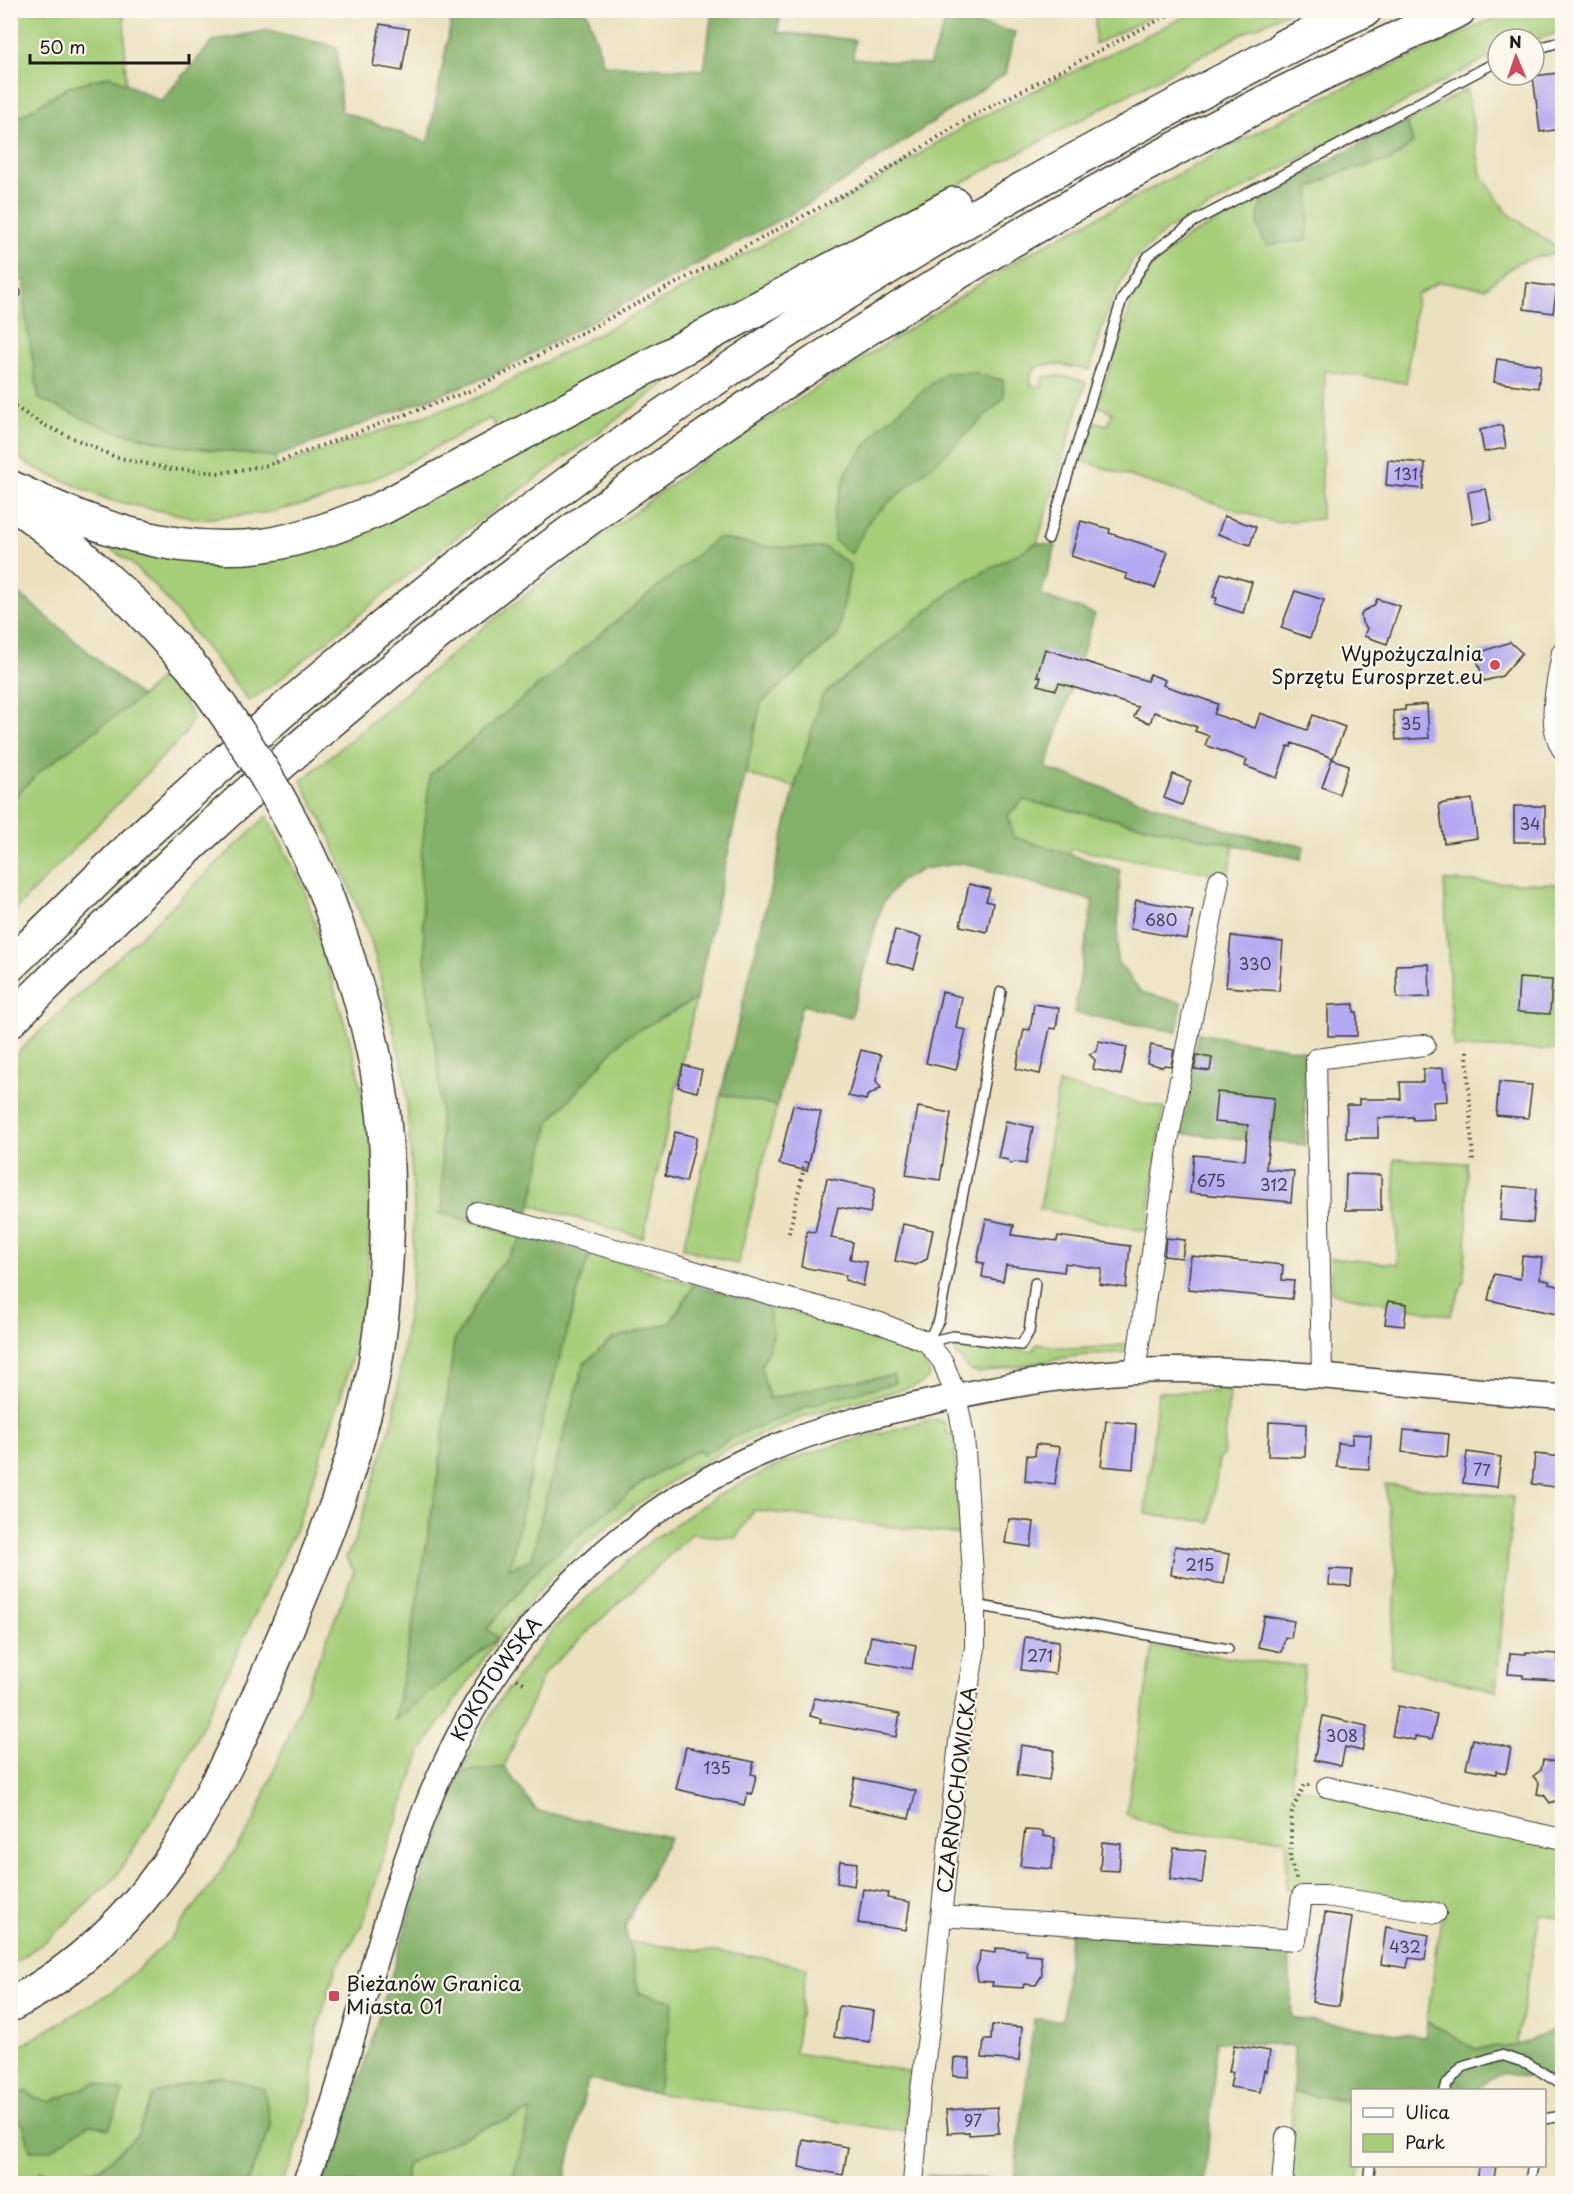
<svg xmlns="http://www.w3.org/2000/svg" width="1573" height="2194" viewBox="0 0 1573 2194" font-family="'Playpen Sans',sans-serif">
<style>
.green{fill:#a6ce79;stroke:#61754a;stroke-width:1.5}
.forest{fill:#84b169;stroke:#506642;stroke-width:1.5}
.building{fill:#b3a8f1}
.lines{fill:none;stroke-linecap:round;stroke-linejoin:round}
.service-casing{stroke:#3b3a34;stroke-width:12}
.minor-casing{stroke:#3b3a34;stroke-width:22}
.tertiary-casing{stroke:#3b3a34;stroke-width:27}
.motorway-casing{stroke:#3b3a34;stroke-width:36}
.path{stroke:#3b3a34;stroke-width:4;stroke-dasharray:1.5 4.5;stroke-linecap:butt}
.service{stroke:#fff;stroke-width:9}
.minor{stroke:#fff;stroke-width:20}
.tertiary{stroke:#fff;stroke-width:24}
.motorway{stroke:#fff;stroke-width:33}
.motorway-bridge-casing{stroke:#3b3a34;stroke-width:36;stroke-linecap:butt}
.motorway-bridge{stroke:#fff;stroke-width:33}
.poi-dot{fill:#d1495b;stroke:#fbf7ec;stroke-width:2}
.labels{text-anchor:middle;stroke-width:4.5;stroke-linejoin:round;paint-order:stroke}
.number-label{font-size:16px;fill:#423f51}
.poi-label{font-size:20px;fill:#1c1c1c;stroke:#fbf7ec;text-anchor:end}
.street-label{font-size:20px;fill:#1c1c1c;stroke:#fbf7ec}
</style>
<rect width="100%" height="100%" fill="#fbf7ec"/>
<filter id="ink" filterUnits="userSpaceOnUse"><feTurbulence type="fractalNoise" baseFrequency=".0167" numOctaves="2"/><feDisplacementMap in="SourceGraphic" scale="12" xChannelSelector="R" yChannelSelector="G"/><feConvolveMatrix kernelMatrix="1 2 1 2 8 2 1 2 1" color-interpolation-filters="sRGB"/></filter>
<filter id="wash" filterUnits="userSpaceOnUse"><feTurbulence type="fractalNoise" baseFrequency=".008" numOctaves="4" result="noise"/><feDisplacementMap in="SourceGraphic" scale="24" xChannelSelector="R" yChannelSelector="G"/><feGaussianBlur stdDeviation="1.35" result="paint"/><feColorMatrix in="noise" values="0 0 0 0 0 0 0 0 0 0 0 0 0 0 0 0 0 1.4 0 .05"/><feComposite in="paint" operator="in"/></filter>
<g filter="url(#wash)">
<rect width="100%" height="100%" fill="#ebe1bf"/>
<path class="green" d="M11,11H124L126,84L110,76L70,86L11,122Z
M1095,11V10L1163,11L1095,44Z
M1196,11H1291L1240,35L947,191L500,432L490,418L390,472L325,499L272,512L200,519L109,500L37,469L11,453L10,301L24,300L39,399L108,429L179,446L276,457V467L479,397L664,299L873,183L969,123Z
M1510,11H1562V31L1534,41V39H1498V55L1481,61L1168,229L1132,261L1108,309L1090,370C1077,368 1040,358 1033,371C1030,375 1031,381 1031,385L1041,387L1043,377C1058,374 1072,377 1086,382L1037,543L958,586L822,696L795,787L745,774L761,703L838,635L825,548L767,547L717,538L430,775L420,869L427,986L439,1071L443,1213L437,1212L524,1237L494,1273L454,1341L440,1462L414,1619L394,1720L497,1637L487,1629L540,1567L641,1483L699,1449L702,1455L737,1435L825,1400L895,1383L892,1375L810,1389L769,1399L761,1367L773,1336L768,1305L903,1341L930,1360L924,1364L930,1374L929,1378L919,1385L810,1414L734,1446L687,1471L630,1509L584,1546L552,1576L498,1638L422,1749L385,1853L362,1926L336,1967L316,2035L311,2103L292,2162L282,2183H247L271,2127L220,2076L195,2081L153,2094L137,2135L100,2169L55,2176L39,2171L35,2183H11L12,2178L10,2176V2116L24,2125L30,2150H51L89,2124L108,2129L97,2082L50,2103L34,2097L28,2091L11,2097V2052L115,1990L170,1939L212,1884L253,1823L354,1571L346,1558L355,1539L394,1416L412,1279L414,1206L405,1077L372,944L330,837L301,781L485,626L700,462L1024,256L1320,99Z
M1467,89L1481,174L1506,212L1562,251L1519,262L1485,288L1439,282L1417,295L1406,383L1325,371L1321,519L1274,522L1082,461L1095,422L1108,425L1112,412L1097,406L1137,287L1156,261L1189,236L1266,196L1261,204L1306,240L1310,188L1338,173L1392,160L1413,143L1407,122Z
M772,312L681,372L439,550L274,684L249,701L158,589L129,561L80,529L250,558Z
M167,671L193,718L184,735L11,914V801L38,772L141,697Z
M1023,800L1234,845L1228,876L1071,849L1069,854L1013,837L1008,815Z
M267,816L304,888L355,1058L374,1157L366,1295L346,1380L298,1524L177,1779L116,1877L50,1938L11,1965V1059Z
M1444,881L1562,884V1050L1453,1047Z
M696,999L643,1238L531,1205L549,1122L625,1037Z
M1058,1084L1164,1108L1146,1231L1040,1209Z
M721,1094L777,1106L738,1264L683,1248Z
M1394,1159L1467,1163V1232L1464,1280L1450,1316L1331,1293L1330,1258L1398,1264Z
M591,1252L694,1285L670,1323L612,1339L584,1364L544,1505L532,1559L509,1570L543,1419L582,1276Z
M963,1343L985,1347L1032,1351L1037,1344L1076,1349L1132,1344L1129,1352L1076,1356L979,1373L970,1370L956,1354V1347Z
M1230,1391L1223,1456L1219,1459L1210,1522L1145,1514L1158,1392Z
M932,1419L939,1420L945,1423L947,1434H953L961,1535L754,1510L736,1538L692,1534L544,1673L504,1767L460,1772L498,1702L556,1626L648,1543L713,1498L769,1469L821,1449Z
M1385,1484L1513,1497L1496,1691L1391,1666L1397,1572Z
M1153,1646L1244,1660L1305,1666L1291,1786L1562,1846V1918L1540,1914L1516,2046L1475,2049L1427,2022L1443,1903L1286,1889V1839L1172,1832L1126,1814Z
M629,1942L758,1957L806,1967L795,2053L911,2072L905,2132L657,2093L673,2001L639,1993Z
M1293,2092L1352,2103V2166H1361L1358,2183L1289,2184Z
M532,2111L511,2183H406V2164L481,2129Z"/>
<path class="forest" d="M453,11H587L604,65L704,70L712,11H782L777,32L855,40L853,58L929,65L947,17L1015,32L1006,73L816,200L494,374L276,457L179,446L108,429L39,399L25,313V280L11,282V122L70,86L110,76L161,101L213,41L268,30L337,47L341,111L428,143Z
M1407,122L1413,143L1392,160L1338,173L1310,188L1307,240L1266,245C1256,227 1254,214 1266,196L1382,132Z
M972,372L1003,380L1004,398L943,456L871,518L851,554L834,540V511L847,471L881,426L944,373Z
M717,538L767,547L825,548L851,565L838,635L761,703L696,999L625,1037L549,1122L524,1236L591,1252L582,1276L543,1419L509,1569L532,1558L544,1505L584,1364L612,1339L670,1323L694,1285L768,1305L773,1336L761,1367L769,1399L810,1389L893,1375L895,1383L825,1400L737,1435L702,1455L699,1449L641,1483L540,1567L487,1629L498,1638L394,1721L414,1619L440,1462L454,1341L494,1273L524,1237L443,1213L439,1071L427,986L420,869L430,775Z
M1037,543L1056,546L1041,595L1095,614L1046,768L1236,833L1304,846L1301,859L1023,800L1008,815L1013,837L1120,870L1117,961L1141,992L1182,1003L1177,1032L1074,1013L1093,901L963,863L923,869L899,882L882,904L851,1017L802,1005L777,1106L721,1094L795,787L822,696L958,586Z
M11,586L141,697L39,772L11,801Z
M1198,1033L1304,1051L1305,1145L1179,1133Z
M504,1767L537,1811L670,1837L625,1926L639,1993L674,2001L657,2093L588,2080L564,2183H511L531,2111L481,2129L406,2164V2183H322L337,2150L365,2063L428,1854L460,1772Z
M1070,1932L1289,1954L1292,2018L1425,2037L1427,2022L1475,2049L1516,2046L1556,2029L1562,2031V2083L1500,2073L1476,2090H1352V2101L1293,2092L1294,2046L1217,2041L1205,2183L926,2184L927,2175L1014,2180L1034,2019L1063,2020Z
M220,2076L264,2089L271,2127L247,2183H35L39,2171L55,2176L100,2169L137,2135L153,2094L195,2081Z
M97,2082L123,2092L109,2129L89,2124L51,2150H30L24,2125L11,2116V2097L28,2091L34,2097L50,2102Z"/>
<g id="blocks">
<path class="building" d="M380,24L409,29L402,71L373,66Z
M1558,73L1563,102V129L1540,132L1533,76Z
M1527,283L1557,287L1553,313L1524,309Z
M1497,359L1541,365L1538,388L1494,382Z
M1502,425L1506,448L1484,452L1480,430Z
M1388,460L1425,463L1423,489L1386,485Z
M1486,489L1492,520L1473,524L1468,492Z
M1224,516L1256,527L1250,545L1218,534Z
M1081,521L1110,529L1109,533L1168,552L1155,588L1126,579L1127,574L1071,556Z
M1221,573L1252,582L1243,613L1215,604L1217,598L1213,597Z
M1295,591L1324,600L1310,638L1281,628Z
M1377,599L1400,606L1387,644L1364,636L1367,628L1362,623L1361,615L1363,611L1374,606Z
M1510,642L1522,653L1502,676L1484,681L1475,654Z
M1045,649L1147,681L1150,674L1165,680L1163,685L1218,704L1214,714L1255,728L1260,713L1307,730L1313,715L1345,727L1333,758L1292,743L1291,747L1288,746L1277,778L1245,766L1247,760L1205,745L1209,736L1195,731L1197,727L1154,712L1150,723L1134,717L1138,707L1059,683L1056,690L1038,685L1041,677L1037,676Z
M1427,704L1429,738L1396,740L1393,711L1405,710V706Z
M1332,759L1349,765L1339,794L1322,787Z
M1173,774L1191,781L1182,805L1164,798Z
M1472,799L1477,838L1444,843L1439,804Z
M1514,806H1545V842H1514Z
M969,884L990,889L986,901L993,903L987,932L960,926Z
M1136,900L1193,910L1187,939L1130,929Z
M895,930L922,937L914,969L887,962Z
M1231,936L1283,942L1279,991L1226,987Z
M1429,964L1430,997L1397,998L1396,965Z
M1519,978L1552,980L1550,1014L1517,1012Z
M942,992L962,997L956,1028L966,1030L956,1070L926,1063Z
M1034,1004L1059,1008L1056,1029L1050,1028L1040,1074L1016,1069L1024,1029L1030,1030Z
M1354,1004V1012H1357V1036H1328V1005Z
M1099,1041L1127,1047L1121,1075L1093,1069L1095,1060L1089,1054L1097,1051Z
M1151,1045L1174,1050L1171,1066L1164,1065L1163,1067L1147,1063Z
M861,1050L881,1055L876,1081L881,1088L867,1096L866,1100L848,1096Z
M1197,1055L1212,1058L1210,1071L1194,1069Z
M683,1065L702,1070L697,1092L678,1087Z
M1443,1068L1444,1081H1446L1447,1101L1433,1102L1434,1119L1413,1120V1117L1378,1118V1138H1346L1347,1105H1359V1099H1401L1400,1082H1423V1069Z
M1499,1082L1532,1085L1528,1118L1496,1115Z
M1217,1092L1274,1098L1266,1169L1294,1171L1291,1202L1190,1193L1194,1155L1245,1160L1248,1125L1214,1122Z
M793,1105L821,1112L807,1171L779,1164Z
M918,1107L951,1113L940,1180L906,1175Z
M1006,1121L1033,1127L1026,1164L1015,1162L1010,1164L1008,1160L998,1158Z
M675,1132L697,1137L686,1182L665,1176Z
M1346,1174L1381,1175V1210H1345Z
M827,1178L875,1188L870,1213L838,1207L831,1238L853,1242L850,1259L867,1262L863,1286L845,1280L846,1275L801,1267L807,1231L815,1232Z
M1503,1186L1536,1189L1533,1223L1500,1220Z
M986,1219L1014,1225L1012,1235L1057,1241L1058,1236L1130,1246L1126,1288L1099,1284L1102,1269L1065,1263L1064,1272L1006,1265L1003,1281L982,1277L984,1263L977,1262Z
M903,1224L933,1230L927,1259L916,1265L895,1261Z
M1166,1238L1185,1240L1182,1258L1164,1256Z
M1191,1256L1283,1265L1282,1280L1294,1281L1292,1299L1188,1289Z
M1522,1256L1542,1258L1540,1279L1549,1281V1284L1562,1287L1557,1314L1488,1300L1494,1274L1520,1279Z
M1388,1301L1407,1304L1404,1326L1385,1324Z
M1106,1421L1136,1424L1133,1469L1101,1466Z
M1269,1422L1306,1424L1305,1457L1268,1456Z
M1404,1430L1449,1434L1447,1457L1402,1452Z
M1352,1434L1371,1435L1369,1469L1337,1467L1338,1443L1352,1444Z
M1036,1444L1060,1447L1055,1484L1025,1481L1027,1455L1035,1456Z
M1467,1452L1501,1457L1497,1487L1463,1483Z
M1535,1454L1563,1457V1488L1532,1484Z
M1009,1519L1034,1522L1031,1547L1005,1543Z
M1175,1546L1229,1554L1224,1584L1171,1575Z
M1330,1569L1352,1570L1351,1586L1329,1585Z
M1264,1616L1294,1621L1291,1638L1285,1637L1282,1652L1258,1647Z
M871,1636L916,1645L912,1669L866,1661Z
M1025,1637L1059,1641L1055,1674L1021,1670Z
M1526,1652L1558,1654L1557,1680L1523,1678V1675L1508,1674L1510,1653L1526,1654Z
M814,1698L900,1714L896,1737L820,1723L821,1719L810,1716Z
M1398,1706L1437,1714L1432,1739L1415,1736V1740L1392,1736Z
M1323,1716L1367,1726L1362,1751L1345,1747L1341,1766L1314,1760Z
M1473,1739L1511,1748L1506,1773L1496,1771V1774L1466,1768Z
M1021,1745L1054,1750L1049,1780L1017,1775Z
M686,1747L754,1762L751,1774L756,1775L752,1794L747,1793L744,1805L676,1789Z
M1543,1760L1563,1763V1788L1560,1799L1550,1803L1544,1795L1537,1794L1539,1783L1533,1776L1541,1770Z
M855,1778L916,1791L909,1818L849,1805Z
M1025,1830L1043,1831V1836L1055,1838L1052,1869L1020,1866Z
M1102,1842L1121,1844L1119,1871L1100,1870Z
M1174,1848L1206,1851L1202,1883L1170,1879Z
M840,1861L857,1863L854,1886L837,1883Z
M863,1889L888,1893L887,1898L910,1902L906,1930L858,1923Z
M1325,1913L1352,1917L1339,2006L1312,2002Z
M1386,1927L1429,1935L1425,1960L1409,1958L1407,1968L1381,1964Z
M995,1948L1026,1950V1955L1041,1956L1042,1975L1036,1985L1024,1984L1023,1988L992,1986L993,1982L978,1981L976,1968L979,1961L980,1951L995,1953Z
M839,2006L874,2011L870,2042L834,2037Z
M992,2025L1022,2027L1019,2061L982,2058L984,2040H991Z
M1234,2045L1270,2051L1267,2071L1264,2070L1260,2092L1230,2087L1233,2072H1229Z
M954,2058L970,2059L969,2077L953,2076Z
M997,2107L999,2133L969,2135V2132L948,2133L946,2110Z
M803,2139L848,2147L843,2175L799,2167Z
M1479,2166H1496L1493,2184H1477Z"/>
</g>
</g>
<g filter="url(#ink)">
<use href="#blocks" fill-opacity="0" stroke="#3b3a34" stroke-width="1.5"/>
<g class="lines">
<g class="service-casing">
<path id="service" d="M1534,50L1562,41
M10,294L16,293
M1048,539L1122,299L1149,255L1195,221L1498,61
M927,1342L939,1320L1001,992
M927,1342L953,1336L1021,1345L1029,1332L1035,1283
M975,1605L1228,1649
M1445,2090L1447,2084L1462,2067L1501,2055L1529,2064L1562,2085
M1544,2119L1562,2116
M1368,2184L1370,2166
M1529,2184L1533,2166"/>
</g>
<g class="minor-casing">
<path id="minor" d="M1562,652C1558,683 1545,720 1562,749
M477,1212L674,1265L766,1293L880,1323L927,1342L943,1362L956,1396L964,1436L975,1605V1648L959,1742L932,2006L920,2097L913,2184
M1135,1372L1168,1141L1219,880
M1322,1377L1316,1059L1425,1045
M1327,1787L1562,1839
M941,1916L1296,1940L1302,1896H1325L1436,1913
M1282,2184L1286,2137"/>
</g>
<g class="tertiary-casing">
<g id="tertiary">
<path id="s1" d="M304,2184C326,2134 340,2081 355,2029C383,1933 409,1835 454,1745C518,1616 633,1507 766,1451C822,1427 880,1413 939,1400C1014,1383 1091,1371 1168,1370C1300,1369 1431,1389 1562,1397"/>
</g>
</g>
<g class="motorway-casing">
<path id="motorway" d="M1284,46L1365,10
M10,487C91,526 174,557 265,545C305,539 344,524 382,508L954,204
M16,505L76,551L133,603L191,666
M10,965C57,920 102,874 149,830C382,615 638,418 910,254C1039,177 1171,107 1305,38
M10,1021C74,958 137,895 202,835C353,695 515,568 684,451C927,281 1187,131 1459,10
M10,2005C157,1930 224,1781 284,1636C314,1565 344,1494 363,1419C379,1361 385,1299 387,1239C389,1184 387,1125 377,1070C365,1006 345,945 322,884"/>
</g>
<path class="path" d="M10,404L44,425L115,457L171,469L220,473L269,465L477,388L866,183L967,119L1178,10
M1467,1051L1473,1164
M789,1233L806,1159
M517,1679L526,1684
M1296,1879L1290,1859L1292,1810L1305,1784L1310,1785"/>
<use href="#service" class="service"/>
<use href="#minor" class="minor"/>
<use href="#tertiary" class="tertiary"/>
<use href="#motorway" class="motorway"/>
<g class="motorway-bridge-casing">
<path id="motorway-bridge" d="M191,666C243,734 287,805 322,884"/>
</g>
<use href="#motorway-bridge" class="motorway-bridge"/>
</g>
</g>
<g class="poi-dot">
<circle cx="1495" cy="665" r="6"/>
<rect x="328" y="1990" width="12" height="12" rx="3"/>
</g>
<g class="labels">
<g class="number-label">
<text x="1406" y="480">131</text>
<text x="1411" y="730">35</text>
<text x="1530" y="830">34</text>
<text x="1161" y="926">680</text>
<text x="1255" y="970">330</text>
<text x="1211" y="1187">675</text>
<text x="1274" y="1191">312</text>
<text x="1482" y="1476">77</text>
<text x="1200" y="1571">215</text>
<text x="1040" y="1662">271</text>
<text x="1342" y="1742">308</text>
<text x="717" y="1774">135</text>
<text x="1405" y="1953">432</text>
<text x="973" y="2127">97</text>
</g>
<g class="poi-label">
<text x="1483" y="661">Wypożyczalnia<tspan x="1483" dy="23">Sprzętu Eurosprzet.eu</tspan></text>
<text x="346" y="1991" text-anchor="start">Bieżanów Granica<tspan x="346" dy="23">Miasta 01</tspan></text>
</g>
<g class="street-label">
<text dy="7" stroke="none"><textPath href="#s1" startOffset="543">KOKOTOWSKA</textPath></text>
<text transform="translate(957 1790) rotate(-83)" y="7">CZARNOCHOWICKA</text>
</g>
</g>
<rect width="1573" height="2194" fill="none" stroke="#fbf7ec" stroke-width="36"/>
<rect x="1351" y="2089" width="195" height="78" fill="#fbf7ec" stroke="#a29f99" stroke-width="1.5"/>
<rect x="1363" y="2108" width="30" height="9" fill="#ffffff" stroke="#a29f99" stroke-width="1.5"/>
<text x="1405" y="2119" font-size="18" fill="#1c1c1c">Ulica</text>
<rect x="1363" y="2134" width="30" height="18" fill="#a6ce79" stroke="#a29f99" stroke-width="1.5"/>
<text x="1405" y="2149" font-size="18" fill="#1c1c1c">Park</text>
<g transform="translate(1516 57) rotate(358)"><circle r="28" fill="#fbf7ec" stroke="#a29f99" stroke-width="1.5"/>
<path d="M0-4.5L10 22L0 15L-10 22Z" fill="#d1495b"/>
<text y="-9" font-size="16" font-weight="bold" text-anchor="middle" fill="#1c1c1c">N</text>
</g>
<path d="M30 54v9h159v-9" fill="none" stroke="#1c1c1c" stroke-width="3"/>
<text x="39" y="54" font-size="18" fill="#1c1c1c" stroke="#fbf7ec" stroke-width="4.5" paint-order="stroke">50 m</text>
</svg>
